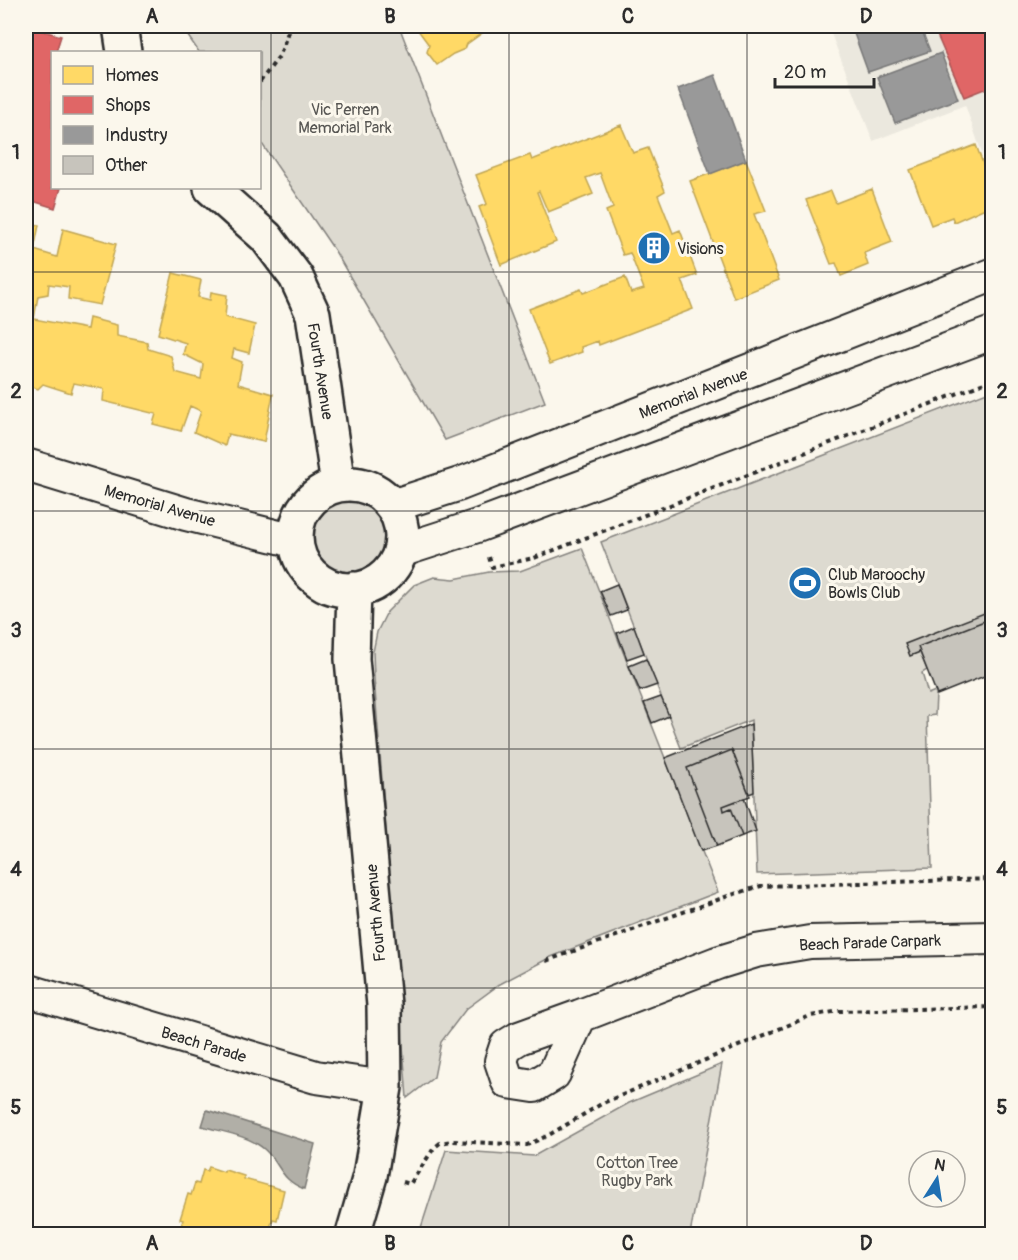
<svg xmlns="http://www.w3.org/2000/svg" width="1018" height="1260" viewBox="0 0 1018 1260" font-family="Pangolin,sans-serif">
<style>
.built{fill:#ebe8de}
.green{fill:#dddad0;stroke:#84827e;stroke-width:1.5}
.water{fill:#b1afa7;stroke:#7b7a75;stroke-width:1.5}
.homes{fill:#ffd966;stroke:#bfa554;stroke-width:1.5}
.shops{fill:#e06666;stroke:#aa5454;stroke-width:1.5}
.industry{fill:#999;stroke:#787878;stroke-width:1.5}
.building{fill:#c7c4bc;stroke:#2b2b2b;stroke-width:1.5}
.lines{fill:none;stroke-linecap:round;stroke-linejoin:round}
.minor-casing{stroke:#2b2b2b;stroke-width:36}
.tertiary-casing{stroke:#2b2b2b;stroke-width:38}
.path{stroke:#2b2b2b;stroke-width:4;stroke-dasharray:4.5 4.5;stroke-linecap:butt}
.minor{stroke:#fbf7ec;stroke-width:32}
.tertiary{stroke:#fbf7ec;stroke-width:33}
.grid{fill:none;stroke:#2b2b2b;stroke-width:1.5;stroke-opacity:0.55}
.labels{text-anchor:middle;stroke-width:6;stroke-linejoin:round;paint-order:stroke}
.park-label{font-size:16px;fill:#585754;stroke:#fbf7ec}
.poi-label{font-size:16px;fill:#2b2b2b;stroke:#fbf7ec;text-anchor:start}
.street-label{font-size:16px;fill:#2b2b2b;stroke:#fbf7ec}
.neatline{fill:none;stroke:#2b2b2b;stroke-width:2}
.grid-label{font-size:20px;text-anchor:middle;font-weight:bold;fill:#2b2b2b}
</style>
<rect width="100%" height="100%" fill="#fbf7ec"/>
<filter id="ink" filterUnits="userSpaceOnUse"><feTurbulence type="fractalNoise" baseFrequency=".0167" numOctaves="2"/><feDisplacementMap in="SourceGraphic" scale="12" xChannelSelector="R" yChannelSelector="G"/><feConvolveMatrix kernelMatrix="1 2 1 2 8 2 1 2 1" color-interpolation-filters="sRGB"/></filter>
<g filter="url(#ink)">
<path class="built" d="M828,26H992V182L965,105L873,141Z"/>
<path class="green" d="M181,26H399L545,402L445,440L335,251L260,141V52H199Z
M992,390V624L920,653L927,670L922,673L928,694L935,691L936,694L935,715L927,716L932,868L757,874L751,720L681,748L601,542Z
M310 537a38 38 0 1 1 76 0a38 38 0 1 1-76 0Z
M582,548L718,892L551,957L500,984L466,1009L441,1042L434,1077L407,1098L374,678L373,652L377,632L387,612L414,585L434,577L454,579L489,572L520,571Z
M722,1064L690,1234H419L446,1150L534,1156L629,1103Z"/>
<path class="water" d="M207,1110L315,1144L304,1189C279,1179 282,1165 264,1149C248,1135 222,1132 202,1126Z"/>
<path class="homes" d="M415,26H476L482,33L467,44L465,49L453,54L437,65L427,52L429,45Z
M621,125L633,153L648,148L665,191L658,195L673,233L680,230L697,275L682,280L693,309L599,345L598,341L581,347L582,352L550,364L529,309L581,289L583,293L625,277L631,293L644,289L630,253L623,255L606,211L613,208L600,173L586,178L593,194L548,212L539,191L537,192L556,242L501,265L479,207L487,204L476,175L530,155L532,160Z
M976,145L992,188V205L954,222L952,217L931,225L910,170Z
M746,160L766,211L754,214L779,280L734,298L690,181Z
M872,189L892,242L864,253L868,265L841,276L836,263L831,264L806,200L831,191L836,203Z
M26,222L39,225L34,250L57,257L63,229L116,244L100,305L68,299L69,287L49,284L48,294L38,296L34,319L87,329L89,318L117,325V336L147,342L148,349L171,356L175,372L201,379L203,364L183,354L186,343L158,334L173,273L201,280L198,297L210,300L211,292L227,295L225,317L255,325L249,353L234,349L232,358L242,362L238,384L273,394L264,442L228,434L225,446L194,432L201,411L190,406L181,431L153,424L156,414L103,401L104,389L74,383L71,393L43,384L38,389L26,385Z
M209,1167L224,1172L225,1170L244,1176V1179L284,1190L277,1220L273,1219L268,1234H196L197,1231L181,1226L183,1220L180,1219L188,1194L191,1195L195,1183L199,1184L203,1170L207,1171Z"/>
<path class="shops" d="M26,26L61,36L56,52H52V188H61L55,208L26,199Z
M933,26H992V86L964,97Z"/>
<path class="industry" d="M859,26H920L930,51L868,72L852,28Z
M941,53L958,99L895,123L877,77Z
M715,75L746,160L710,174L678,89Z"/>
<path class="building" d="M617,584L627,610L611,616L600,591Z
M992,610V618L918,647L920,652L910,656L905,644Z
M992,618V673L937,695L918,647Z
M634,626L644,653L627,659L617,633Z
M646,659L657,685L640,691L629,666Z
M661,697L669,716L652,723L644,703Z
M751,724L754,792L749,794L732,750L687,768L717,846L701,851L665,758Z
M732,750L750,796L723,806L724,811L731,808L742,836L717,846L687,768Z
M744,798L756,831L742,836L731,808L724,811L723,806Z"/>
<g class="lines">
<g class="minor-casing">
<path id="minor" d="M26,465L186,514L295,541
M392,506L460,484L992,275
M400,551L477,526L992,333
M26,990L316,1077L385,1087
M580,1016L717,963L756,951L810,942L992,938
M580,1016L554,1074L534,1086L508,1082L501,1061L506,1046L519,1038Z"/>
</g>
<g class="tertiary-casing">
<path id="tertiary" d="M120,26L124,52
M211,188L266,237L296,277L313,314L338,485
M296 537a53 53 0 1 1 106 0a53 53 0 1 1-106 0Z
M353,1234L370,1176L385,1087L384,1005L352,659L354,589"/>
</g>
<path class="path" d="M260,82L280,55L290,26
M489,557L492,567L534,558L992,380
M546,961L731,895L761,886L992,879
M403,1182L410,1184L434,1148L440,1143L452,1141L527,1145L549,1135L603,1103L810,1016L839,1011L992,1007"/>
<use href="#minor" class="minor"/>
<use href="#tertiary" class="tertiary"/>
</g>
</g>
<path class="grid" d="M271,26V1234M509,26V1234M747,26V1234M26,272H992M26,511H992M26,749H992M26,988H992"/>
<defs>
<g id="building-disc" transform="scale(1.725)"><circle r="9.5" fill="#1f6fb2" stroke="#fbf7ec"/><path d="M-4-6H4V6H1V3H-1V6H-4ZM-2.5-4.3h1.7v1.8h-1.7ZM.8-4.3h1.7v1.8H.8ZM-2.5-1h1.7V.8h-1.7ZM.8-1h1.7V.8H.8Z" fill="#fff"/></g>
<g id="stadium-disc" transform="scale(1.725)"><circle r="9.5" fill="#1f6fb2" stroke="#fbf7ec"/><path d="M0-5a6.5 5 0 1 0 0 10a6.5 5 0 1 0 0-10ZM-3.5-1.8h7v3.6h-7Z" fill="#fff"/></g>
</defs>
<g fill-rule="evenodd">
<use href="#building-disc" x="654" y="248"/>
<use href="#stadium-disc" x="805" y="583"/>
</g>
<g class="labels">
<g class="park-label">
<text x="345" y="115">Vic Perren<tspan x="345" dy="18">Memorial Park</tspan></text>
<text x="637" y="1168">Cotton Tree<tspan x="637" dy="18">Rugby Park</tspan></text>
</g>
<g class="poi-label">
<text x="677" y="254">Visions</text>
<text x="828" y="580">Club Maroochy<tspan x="828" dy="18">Bowls Club</tspan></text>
</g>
<g class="street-label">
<text transform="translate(321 371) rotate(81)" y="6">Fourth Avenue</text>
<text transform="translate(693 393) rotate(-21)" y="6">Memorial Avenue</text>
<text transform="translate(160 505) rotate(16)" y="6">Memorial Avenue</text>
<text transform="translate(375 913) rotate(-95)" y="6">Fourth Avenue</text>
<text transform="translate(870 942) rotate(-2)" y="6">Beach Parade Carpark</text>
<text transform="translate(204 1044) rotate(17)" y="6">Beach Parade</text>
</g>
</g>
<rect width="1018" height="1260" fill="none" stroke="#fbf7ec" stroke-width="66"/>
<rect x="51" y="51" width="210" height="138" fill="#fbf7ec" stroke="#a8a59f" stroke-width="1.5"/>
<rect x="63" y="66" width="30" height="18" fill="#ffd966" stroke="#a8a59f" stroke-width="1.5"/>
<text x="105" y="81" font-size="18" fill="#2b2b2b">Homes</text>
<rect x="63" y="96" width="30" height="18" fill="#e06666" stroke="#a8a59f" stroke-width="1.5"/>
<text x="105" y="111" font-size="18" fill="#2b2b2b">Shops</text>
<rect x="63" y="126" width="30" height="18" fill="#999999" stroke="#a8a59f" stroke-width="1.5"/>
<text x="105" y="141" font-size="18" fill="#2b2b2b">Industry</text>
<rect x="63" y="156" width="30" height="18" fill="#c7c4bc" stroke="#a8a59f" stroke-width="1.5"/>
<text x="105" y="171" font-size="18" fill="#2b2b2b">Other</text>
<g transform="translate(937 1179) rotate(12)"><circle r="28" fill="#fbf7ec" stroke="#a8a59f" stroke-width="1.5"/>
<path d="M0-4.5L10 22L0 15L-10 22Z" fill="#1f6fb2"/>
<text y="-9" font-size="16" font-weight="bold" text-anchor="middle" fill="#2b2b2b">N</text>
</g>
<path d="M775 78v9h99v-9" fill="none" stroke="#2b2b2b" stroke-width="3"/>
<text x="784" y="78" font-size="18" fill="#2b2b2b" stroke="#fbf7ec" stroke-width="4.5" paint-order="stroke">20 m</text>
<rect x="33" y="33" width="952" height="1194" class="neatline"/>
<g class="grid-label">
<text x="152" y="23">A</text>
<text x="390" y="23">B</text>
<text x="628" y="23">C</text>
<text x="866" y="23">D</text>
<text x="16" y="159">1</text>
<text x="1002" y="159">1</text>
<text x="16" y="398">2</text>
<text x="1002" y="398">2</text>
<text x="16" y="637">3</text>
<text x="1002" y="637">3</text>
<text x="16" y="876">4</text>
<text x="1002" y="876">4</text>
<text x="16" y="1114">5</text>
<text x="1002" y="1114">5</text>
<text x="152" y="1250">A</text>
<text x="390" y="1250">B</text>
<text x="628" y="1250">C</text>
<text x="866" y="1250">D</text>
</g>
</svg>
